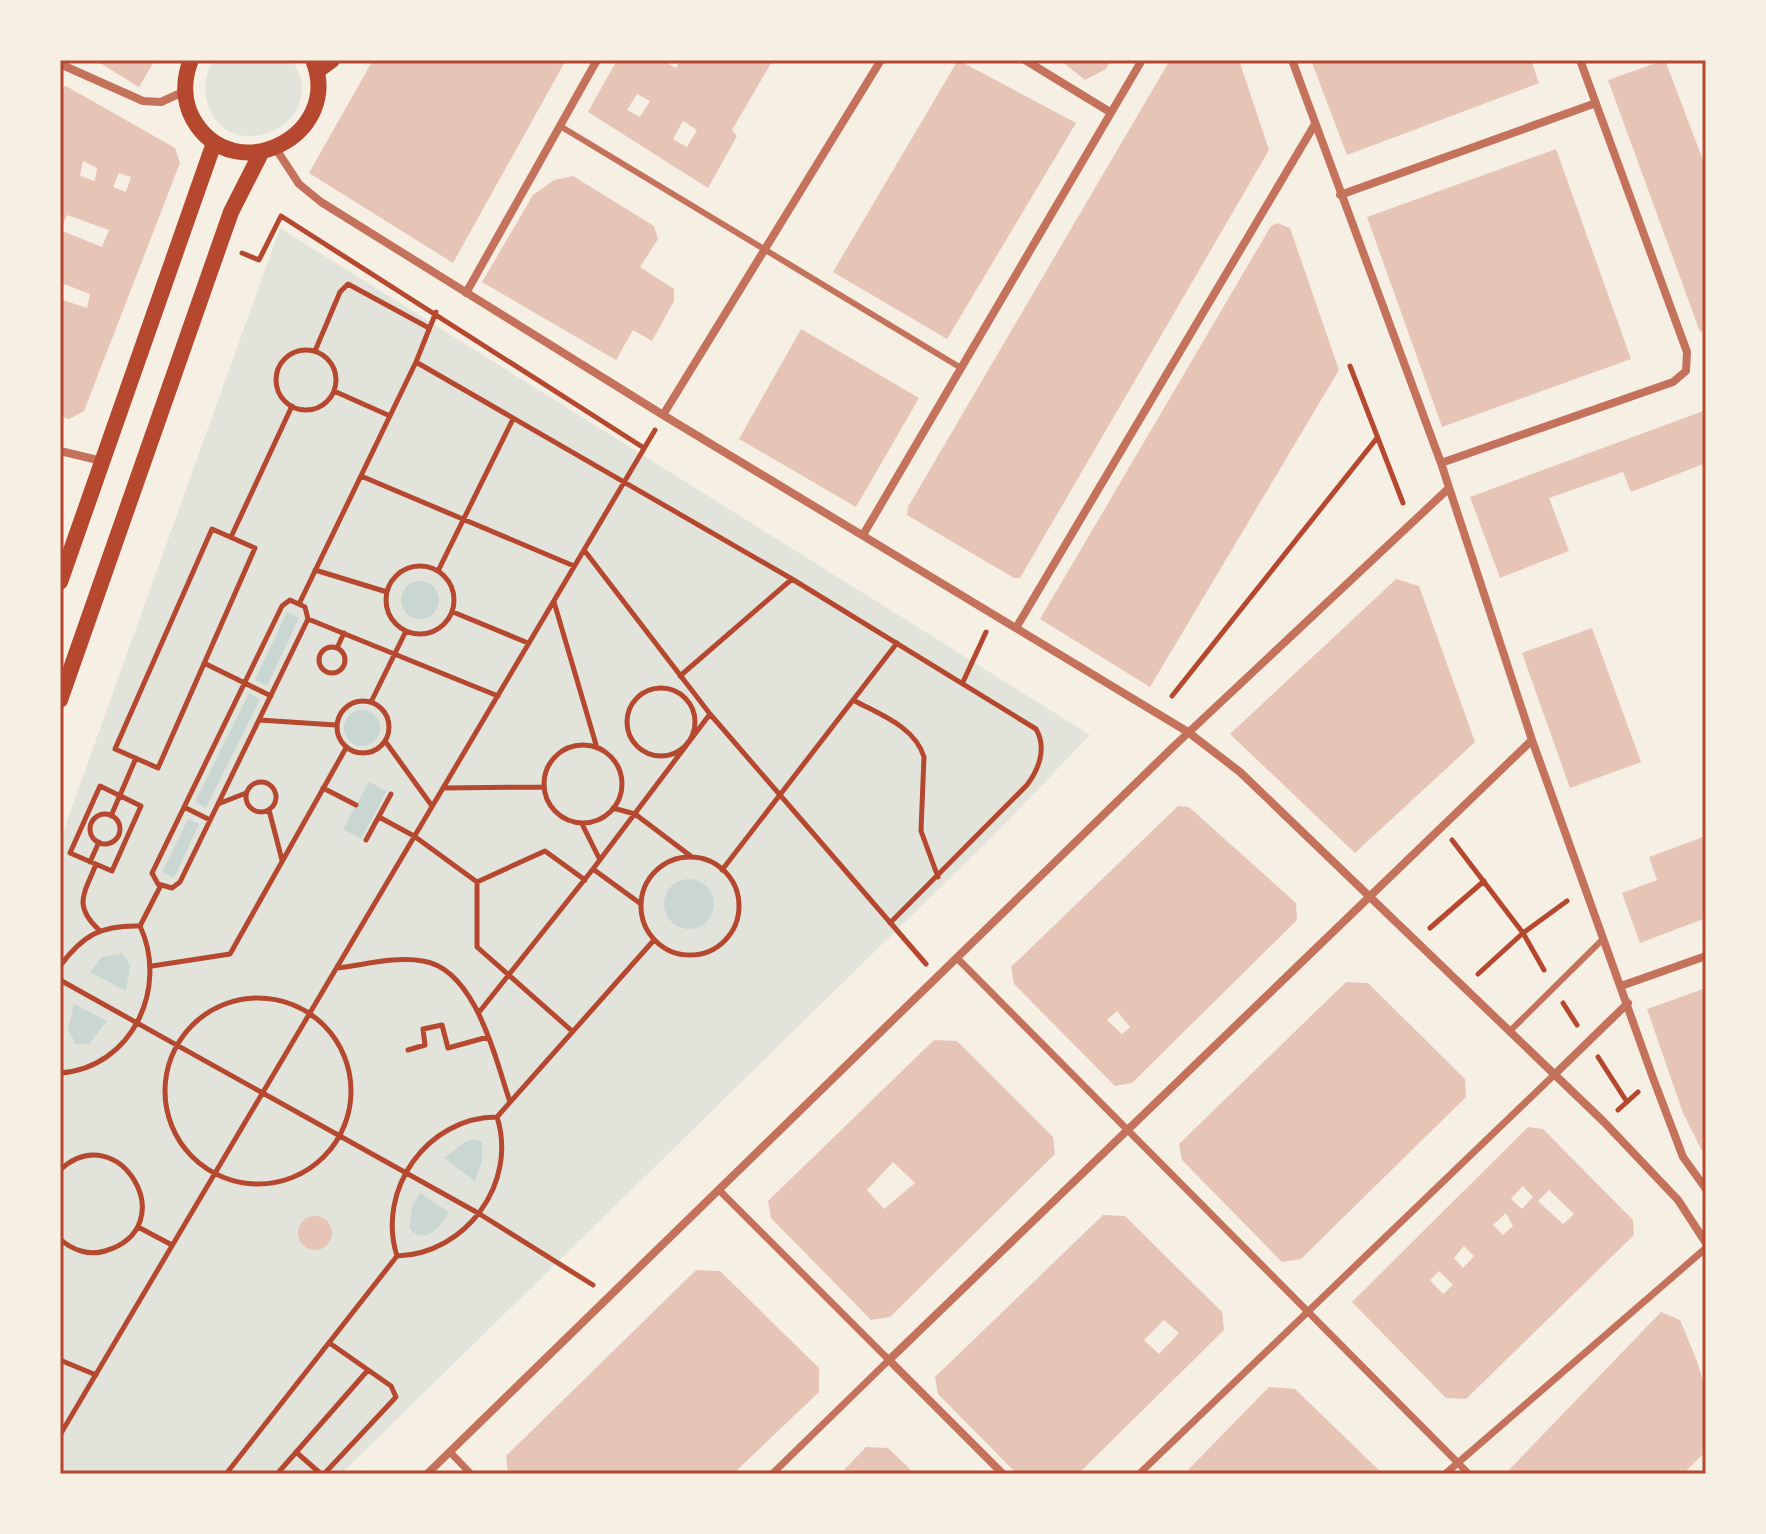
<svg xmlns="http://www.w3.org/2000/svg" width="1766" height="1534" viewBox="0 0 1766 1534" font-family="'Work Sans',sans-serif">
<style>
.green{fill:#e2e4dc}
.water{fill:#c9d6d2}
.building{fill:#e6c5b7;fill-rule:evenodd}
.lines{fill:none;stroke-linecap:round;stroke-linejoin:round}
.path{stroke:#b5482f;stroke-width:5}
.service{stroke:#c5725c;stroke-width:6}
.pedestrian{stroke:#c5725c;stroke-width:7}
.minor{stroke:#c5725c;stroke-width:8}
.secondary{stroke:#b5482f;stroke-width:16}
.neatline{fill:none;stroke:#b5482f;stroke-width:3}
</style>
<rect width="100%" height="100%" fill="#f6efe4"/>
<path class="green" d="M214,60H292C335,124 225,172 207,101C203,87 206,72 214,60Z
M280,228L1090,735L999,830L341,1474H60V840Z"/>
<path class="water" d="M401 600a19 19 0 1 1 38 0a19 19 0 1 1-38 0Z
M287,612L299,618L267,686L255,680Z
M249,693L260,699L206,808L195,802Z
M344 728a18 18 0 1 1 36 0a18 18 0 1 1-36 0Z
M369,782L387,791L361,839L343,829Z
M188,819L199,824L174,878L162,872Z
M664 904a25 25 0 1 1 50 0a25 25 0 1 1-50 0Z
M122,953L130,965L126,991L90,972L102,957Z
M74,1004L107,1021L89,1044H76L68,1030Z
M475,1139L482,1142V1161L475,1181L444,1158L465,1142Z
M420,1193L449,1212C441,1228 424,1246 409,1228L412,1207Z"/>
<path class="building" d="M95,60H155L139,87Z
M373,60H566L453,263L309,173Z
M617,60H662L676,68L680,60H773L732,130L737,136L708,188L588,112ZM637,94L650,101L640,117L627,110ZM683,121L697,130L687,147L673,139Z
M958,60L1076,123L947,339L833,272Z
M1060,60H1111L1106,69L1085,80Z
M1170,60H1239L1269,150L1020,578H1014L907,515L908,507Z
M1311,60H1531L1539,83L1347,155Z
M1665,60L1706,168V330L1700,332L1608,80Z
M66,86L175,148L180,163L84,411L69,419L60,417V299L87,308L90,294L64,284L60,293V88ZM83,161L97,168L95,181L80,176ZM119,173L131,177L126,192L113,187ZM67,215L109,230L102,247L60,230Z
M1556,149L1631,359L1442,427L1367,217Z
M573,176L654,226L658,239L640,267L674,289V301L652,341L633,330L616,360L482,282L533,195L554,180Z
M1277,223L1290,228L1339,370L1150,687L1040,619L1271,226Z
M801,329L919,398L856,507L739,439Z
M1706,410V463L1631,492L1623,472L1549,498L1569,551L1500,578L1470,497Z
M1396,579L1419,586L1475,742L1355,853L1230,734Z
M1592,628L1641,762L1570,788L1522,653Z
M1178,806L1189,807L1296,903L1297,920L1132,1083L1115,1086L1014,984L1011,967ZM1117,1011L1130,1027L1122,1034L1107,1020Z
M1706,836V918L1640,943L1622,893L1657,880L1649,857Z
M1346,982L1368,983L1465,1079L1466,1097L1301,1259L1282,1262L1182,1160L1179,1144Z
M1706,988V1159L1683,1113L1647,1009Z
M934,1040L957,1041L1053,1137L1055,1154L890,1317L871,1320L771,1218L768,1201ZM893,1162L915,1183L884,1209L867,1190Z
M1528,1127L1543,1129L1633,1220L1634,1235L1466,1399L1446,1398L1352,1302ZM1523,1186L1533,1197L1522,1209L1511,1199ZM1549,1190L1574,1214L1563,1224L1538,1201ZM1506,1213L1513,1226L1503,1235L1493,1225ZM1464,1246L1474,1256L1463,1268L1454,1258ZM1439,1271L1453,1285L1443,1294L1430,1280Z
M1103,1215L1125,1216L1222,1312L1224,1330L1078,1474H1017L938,1394L935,1377ZM1164,1320L1179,1333L1159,1354L1144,1340Z
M298 1233a17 17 0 1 1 34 0a17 17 0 1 1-34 0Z
M696,1270L720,1271L819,1368V1392L733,1474H508L506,1456Z
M1661,1312L1680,1320L1697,1361L1706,1391V1451L1683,1474H1505Z
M1269,1387L1295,1389L1383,1474H1184Z
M866,1447L888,1448L915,1474H840Z"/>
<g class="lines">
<path class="path" d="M242,253L259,260L281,216L644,448
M276 380a30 30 0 1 1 60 0a30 30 0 1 1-60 0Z
M315,351L340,292L348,284L429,328
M416,362L792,579L1036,729C1047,748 1039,769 1027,785L890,923
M1350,366L1403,503
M334,391L390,416
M361,476L574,566
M212,529L255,548L158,768L115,749Z
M231,537L292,406
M584,550L710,714L926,964
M386 600a34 34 0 1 1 68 0a34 34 0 1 1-68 0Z
M315,570L387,592
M438,571L513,419
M290,600L305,607L308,619L180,882L172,888L158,884L152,873L282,606Z
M300,602L416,362L436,312
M554,602L597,748
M453,612L528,643
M308,619L498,696
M319 660a13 13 0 1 1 26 0a13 13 0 1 1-26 0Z
M337,648L344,633
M204,663L271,696
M680,676L792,579
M963,682L986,632
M627 722a34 34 0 1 1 68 0a34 34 0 1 1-68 0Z
M1172,696L1377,438
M337 727a26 26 0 1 1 52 0a26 26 0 1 1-52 0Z
M855,701C881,715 915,727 924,757L921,831L938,877
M371,702L406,631
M259,720L336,725
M385,741L432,806
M544 784a39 39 0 1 1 78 0a39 39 0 1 1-78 0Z
M246 797a15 15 0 1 1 30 0a15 15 0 1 1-30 0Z
M100,786L141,806L112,871L70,853Z
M323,788L356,805
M443,788L544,787
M218,804L246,793
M184,807L210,820
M613,808L635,814L692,857
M269,810L282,860
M90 829a15 15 0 1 1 30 0a15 15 0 1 1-30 0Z
M111,816L136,758
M379,817L414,836L477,882V947L572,1031
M582,824L600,860
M366,840L391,794
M1452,840L1523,933L1478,974
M641 906a49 49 0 1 1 98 0a49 49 0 1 1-98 0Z
M90,862L99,842
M96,864C85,893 72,905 99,930
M593,869L641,904
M722,870L897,643
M477,882L545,851L585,880
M140,926L161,885
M1430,928L1484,881
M60,966C83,935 101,925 140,926
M152,966L230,954L346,748
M337,968C364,965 396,956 423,961C476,969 496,1061 510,1102
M1544,970L1523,933L1567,901
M60,980L478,1213L593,1285
M165 1091a93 93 0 1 1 186 0a93 93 0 1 1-186 0Z
M1563,1003L1577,1025
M480,1011L593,869L710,714
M408,1050L425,1045L423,1029L442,1025L448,1048L488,1037
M1598,1057L1627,1102
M60,1073C132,1068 169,988 140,926
M1618,1110L1638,1092
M60,1170C118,1115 186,1227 105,1251C89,1256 72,1250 60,1239
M138,1227L172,1245
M397,1256C376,1190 427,1117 497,1117L654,940
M397,1256C466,1254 518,1183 497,1117
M60,1360L96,1375
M60,1435L655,430
M296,1452L321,1474
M226,1474L397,1256
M277,1474L368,1370
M324,1474L396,1397L391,1386L331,1344"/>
<path class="service" d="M560,126L961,368
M1510,1031L1603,939"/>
<path class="pedestrian" d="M957,958L1469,1474
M719,1190L889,1360L772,1474
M450,1452L471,1474
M1139,1474L1555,1074
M1445,1474L1706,1248"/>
<path class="minor" d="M1025,60L1110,112
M1292,60L1441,463L1532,740L1653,1078L1683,1157L1706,1189
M60,64L143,101L161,102L185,91
M276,149L299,184L321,202L663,415L1188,732L1240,772L1604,1122L1678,1200L1706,1243
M1340,195L1596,103
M466,293L597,60
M663,415L881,60
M60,451L102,461
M1441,463L1673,382L1686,371L1687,352L1580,60
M863,535L1142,60
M1016,628L1315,124
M1621,986L1706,956
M1555,1074L1628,1003
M427,1474L1172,748L1449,488
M1003,1474L889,1360L1532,740"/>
<path class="secondary" d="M191,60C183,79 183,101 193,119C234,191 344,135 313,60
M317,71L332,60
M60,582L214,143
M60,700L231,212L261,153"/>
</g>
<rect width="1766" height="1534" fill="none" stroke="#f6efe4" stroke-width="124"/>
<rect x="62" y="62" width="1642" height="1410" class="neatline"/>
</svg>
